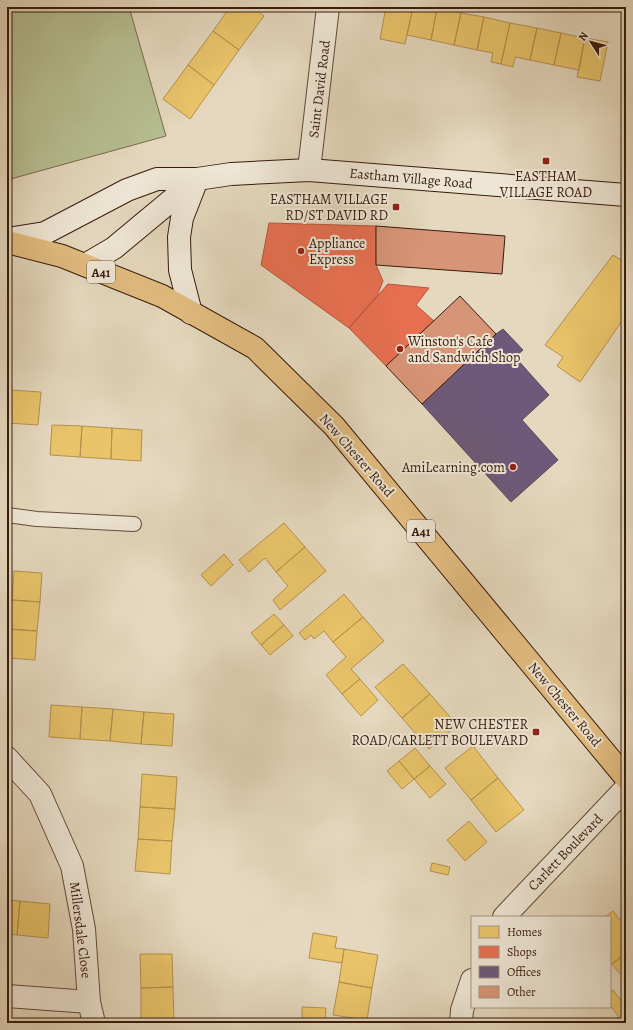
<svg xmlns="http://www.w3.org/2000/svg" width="633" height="1030" viewBox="0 0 633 1030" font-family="Alegreya,serif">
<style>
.green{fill:#b6be90;stroke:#776c4e}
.homes{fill:#e9c46a;stroke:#b4914e}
.shops{fill:#e76f51;stroke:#b2563c}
.offices{fill:#6d597a;stroke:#5d4659}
.building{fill:#d79577;stroke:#381b0c}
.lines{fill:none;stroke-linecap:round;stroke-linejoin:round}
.lane-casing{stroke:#634a38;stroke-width:16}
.street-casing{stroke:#634a38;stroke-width:24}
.secondary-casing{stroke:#381b0c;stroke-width:24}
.highway-casing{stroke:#381b0c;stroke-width:24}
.lane{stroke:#eee6d5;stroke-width:14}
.street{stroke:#eee6d5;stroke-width:22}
.secondary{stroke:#eee6d5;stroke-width:22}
.highway{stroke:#e2bc7f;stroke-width:22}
.poi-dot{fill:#8f2418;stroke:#eee6d5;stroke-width:1.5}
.labels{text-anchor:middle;stroke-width:4;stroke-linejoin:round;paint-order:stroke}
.shield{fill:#eee6d5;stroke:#6f5848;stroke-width:1}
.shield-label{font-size:13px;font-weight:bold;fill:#381b0c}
.street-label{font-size:14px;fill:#381b0c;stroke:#eee6d5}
.poi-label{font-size:14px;fill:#381b0c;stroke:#eee6d5;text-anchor:end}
</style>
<rect width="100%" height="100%" fill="#e5d8be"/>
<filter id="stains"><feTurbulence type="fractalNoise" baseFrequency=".005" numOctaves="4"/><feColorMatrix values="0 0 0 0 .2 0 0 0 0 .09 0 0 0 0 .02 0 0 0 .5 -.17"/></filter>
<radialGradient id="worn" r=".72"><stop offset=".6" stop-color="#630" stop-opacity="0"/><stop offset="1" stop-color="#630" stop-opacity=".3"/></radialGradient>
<path class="green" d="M7,7H129L166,136L7,180Z"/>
<path class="homes" d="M230,7H252L264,16L239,50L213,31Z
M386,7H413L405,44L380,39Z
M413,7L437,8L431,40L407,35Z
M437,8L461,13L454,45L431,40Z
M461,13L484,17L477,50L454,45Z
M484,17L510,23L501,64L491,62L493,53L477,50Z
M510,23L537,28L530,60L515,57L513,67L501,64Z
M537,28L561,33L554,65L530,60Z
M213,31L239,50L214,85L188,65Z
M561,33L585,38L579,70L554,65Z
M585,38L608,42L600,81L577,77Z
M188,65L214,85L190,119L163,99Z
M613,255L626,263V315L580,382L557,366L563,357L545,345Z
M7,390H10L7,418Z
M10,390L41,392L38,425L7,423Z
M52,425L82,426L80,457L50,455Z
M82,426L112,428L111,459L80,457Z
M112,428L142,430L141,461L111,459Z
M284,523L305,547L276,572L265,558L249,572L239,560Z
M305,547L326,571L280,610L273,600L288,586L276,572Z
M224,554L233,565L211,586L201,575Z
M14,571L42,573L40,602L12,600Z
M344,594L363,617L333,642L324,631L314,639L311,635L305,640L299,633Z
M12,600L40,602L37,631L9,629Z
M274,614L284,625L261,645L251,633Z
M363,617L384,641L351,669L360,679L342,694L326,675L346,657L333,642Z
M284,625L293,636L270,655L261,645Z
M9,629L37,631L35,660L7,658Z
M403,664L430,694L402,718L375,687Z
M360,679L378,700L361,716L342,694Z
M430,694L457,725L429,749L402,718Z
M51,705L82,707L80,739L49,737Z
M82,707L113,709L110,741L80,739Z
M113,709L144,712L141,744L110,741Z
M144,712L174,714L172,746L141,744Z
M473,746L498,778L471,800L445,768Z
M415,748L430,766L414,779L399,761Z
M399,761L414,779L402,789L387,771Z
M430,766L446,784L430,798L414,779Z
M142,774L177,777L175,809L140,807Z
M498,778L524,810L496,832L471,800Z
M140,807L175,809L172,841L138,839Z
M469,821L487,842L465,861L447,840Z
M138,839L172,841L170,874L135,871Z
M432,863L450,867L448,875L430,871Z
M7,900L20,901L17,935L7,934Z
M20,901L50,904L48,938L17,935Z
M613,911L626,927V953L612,964L610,962V917H605Z
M313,933L337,937L335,948L344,949L342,963L309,958Z
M344,949L378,955L372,988L339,982Z
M626,953V981L612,964Z
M140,954H172L173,987L141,988Z
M339,982L372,988L367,1020L333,1015Z
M173,987L174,1021H141V988Z
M613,990L626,1007V1023H617L614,1020L619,1017L610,1005V992Z
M302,1007L326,1008L325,1023H302Z
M141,1021H174V1023H141Z"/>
<path class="shops" d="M269,223L376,226V265L383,281L377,296L349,328L261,265Z
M388,284L429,288L416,305L434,321L386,366L349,328Z"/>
<path class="offices" d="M503,329L523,350L515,357L549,395L522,420L558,460L511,502L422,404L496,334Z"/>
<path class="building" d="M376,226L505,236L502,274L376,265Z
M460,296L496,334L422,404L386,366Z"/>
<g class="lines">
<g class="lane-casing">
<path id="lane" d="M7,515L37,519L134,524"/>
</g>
<g class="street-casing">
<path id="street" d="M309,170L328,7
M7,758L40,794L72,866L84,929L89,1002
M504,917L626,788
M7,996L89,1002L94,1023
M461,1023L462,1010L472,980"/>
</g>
<g class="secondary-casing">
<path id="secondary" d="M7,239L45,233L127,190L157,179H197L231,174L309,170L626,195
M85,265L114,248L197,179
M191,313L180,270L179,237L182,218L196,182"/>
</g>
<g class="highway-casing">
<path id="highway" d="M7,242L62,256L162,296L255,348L334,426L626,778"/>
</g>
<use href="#lane" class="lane"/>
<use href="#street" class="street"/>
<use href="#secondary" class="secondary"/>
<use href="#highway" class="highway"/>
</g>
<g class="poi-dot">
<rect x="542" y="157" width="8" height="8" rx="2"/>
<rect x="392" y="203" width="8" height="8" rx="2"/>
<circle cx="301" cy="251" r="4"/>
<circle cx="400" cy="349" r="4"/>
<circle cx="513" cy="467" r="4"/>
<rect x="532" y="728" width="8" height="8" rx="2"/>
</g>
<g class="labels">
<g class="shield">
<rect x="87" y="261" width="28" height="22" rx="3"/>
<rect x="407" y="520" width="28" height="22" rx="3"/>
</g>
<g class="shield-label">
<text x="101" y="277">A41</text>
<text x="421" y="536">A41</text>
</g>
<g class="street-label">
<text transform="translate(319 89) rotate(-83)" y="5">Saint David Road</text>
<text transform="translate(411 178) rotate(5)" y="5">Eastham Village Road</text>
<text transform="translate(357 455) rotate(49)" y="5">New Chester Road</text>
<text transform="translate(565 704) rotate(50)" y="5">New Chester Road</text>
<text transform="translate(565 852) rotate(-46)" y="5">Carlett Boulevard</text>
<text transform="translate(81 930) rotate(83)" y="5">Millersdale Close</text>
</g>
<g class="poi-label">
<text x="546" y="181" text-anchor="middle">EASTHAM<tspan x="546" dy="16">VILLAGE ROAD</tspan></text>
<text x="388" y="204">EASTHAM VILLAGE<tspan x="388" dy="16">RD/ST DAVID RD</tspan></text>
<text x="309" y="248" text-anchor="start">Appliance<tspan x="309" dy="16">Express</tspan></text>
<text x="408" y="346" text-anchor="start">Winston's Cafe<tspan x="408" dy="16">and Sandwich Shop</tspan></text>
<text x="505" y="472">AmiLearning.com</text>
<text x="528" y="729">NEW CHESTER<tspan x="528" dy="16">ROAD/CARLETT BOULEVARD</tspan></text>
</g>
</g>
<rect width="633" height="1030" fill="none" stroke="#e5d8be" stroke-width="24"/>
<rect x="8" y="8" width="617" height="1014" fill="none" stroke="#381b0c" stroke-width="2"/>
<rect x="12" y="12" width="609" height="1006" fill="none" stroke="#381b0c"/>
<rect x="471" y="916" width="140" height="92" fill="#eee6d5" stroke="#a59585"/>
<rect x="479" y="926" width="20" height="12" fill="#e9c46a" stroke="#a59585"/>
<text x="507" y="936" font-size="12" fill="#381b0c">Homes</text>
<rect x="479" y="946" width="20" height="12" fill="#e76f51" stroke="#a59585"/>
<text x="507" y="956" font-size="12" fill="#381b0c">Shops</text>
<rect x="479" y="966" width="20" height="12" fill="#6d597a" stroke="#a59585"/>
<text x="507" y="976" font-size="12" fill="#381b0c">Offices</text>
<rect x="479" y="986" width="20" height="12" fill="#d79577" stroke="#a59585"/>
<text x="507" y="996" font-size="12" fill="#381b0c">Other</text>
<g transform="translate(591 42) rotate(306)" stroke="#eee6d5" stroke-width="3" paint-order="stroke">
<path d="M0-3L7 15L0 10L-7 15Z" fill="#381b0c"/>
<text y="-6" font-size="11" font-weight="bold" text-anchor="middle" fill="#381b0c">N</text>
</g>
<rect width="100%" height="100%" filter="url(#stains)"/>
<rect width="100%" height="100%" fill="url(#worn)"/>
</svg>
